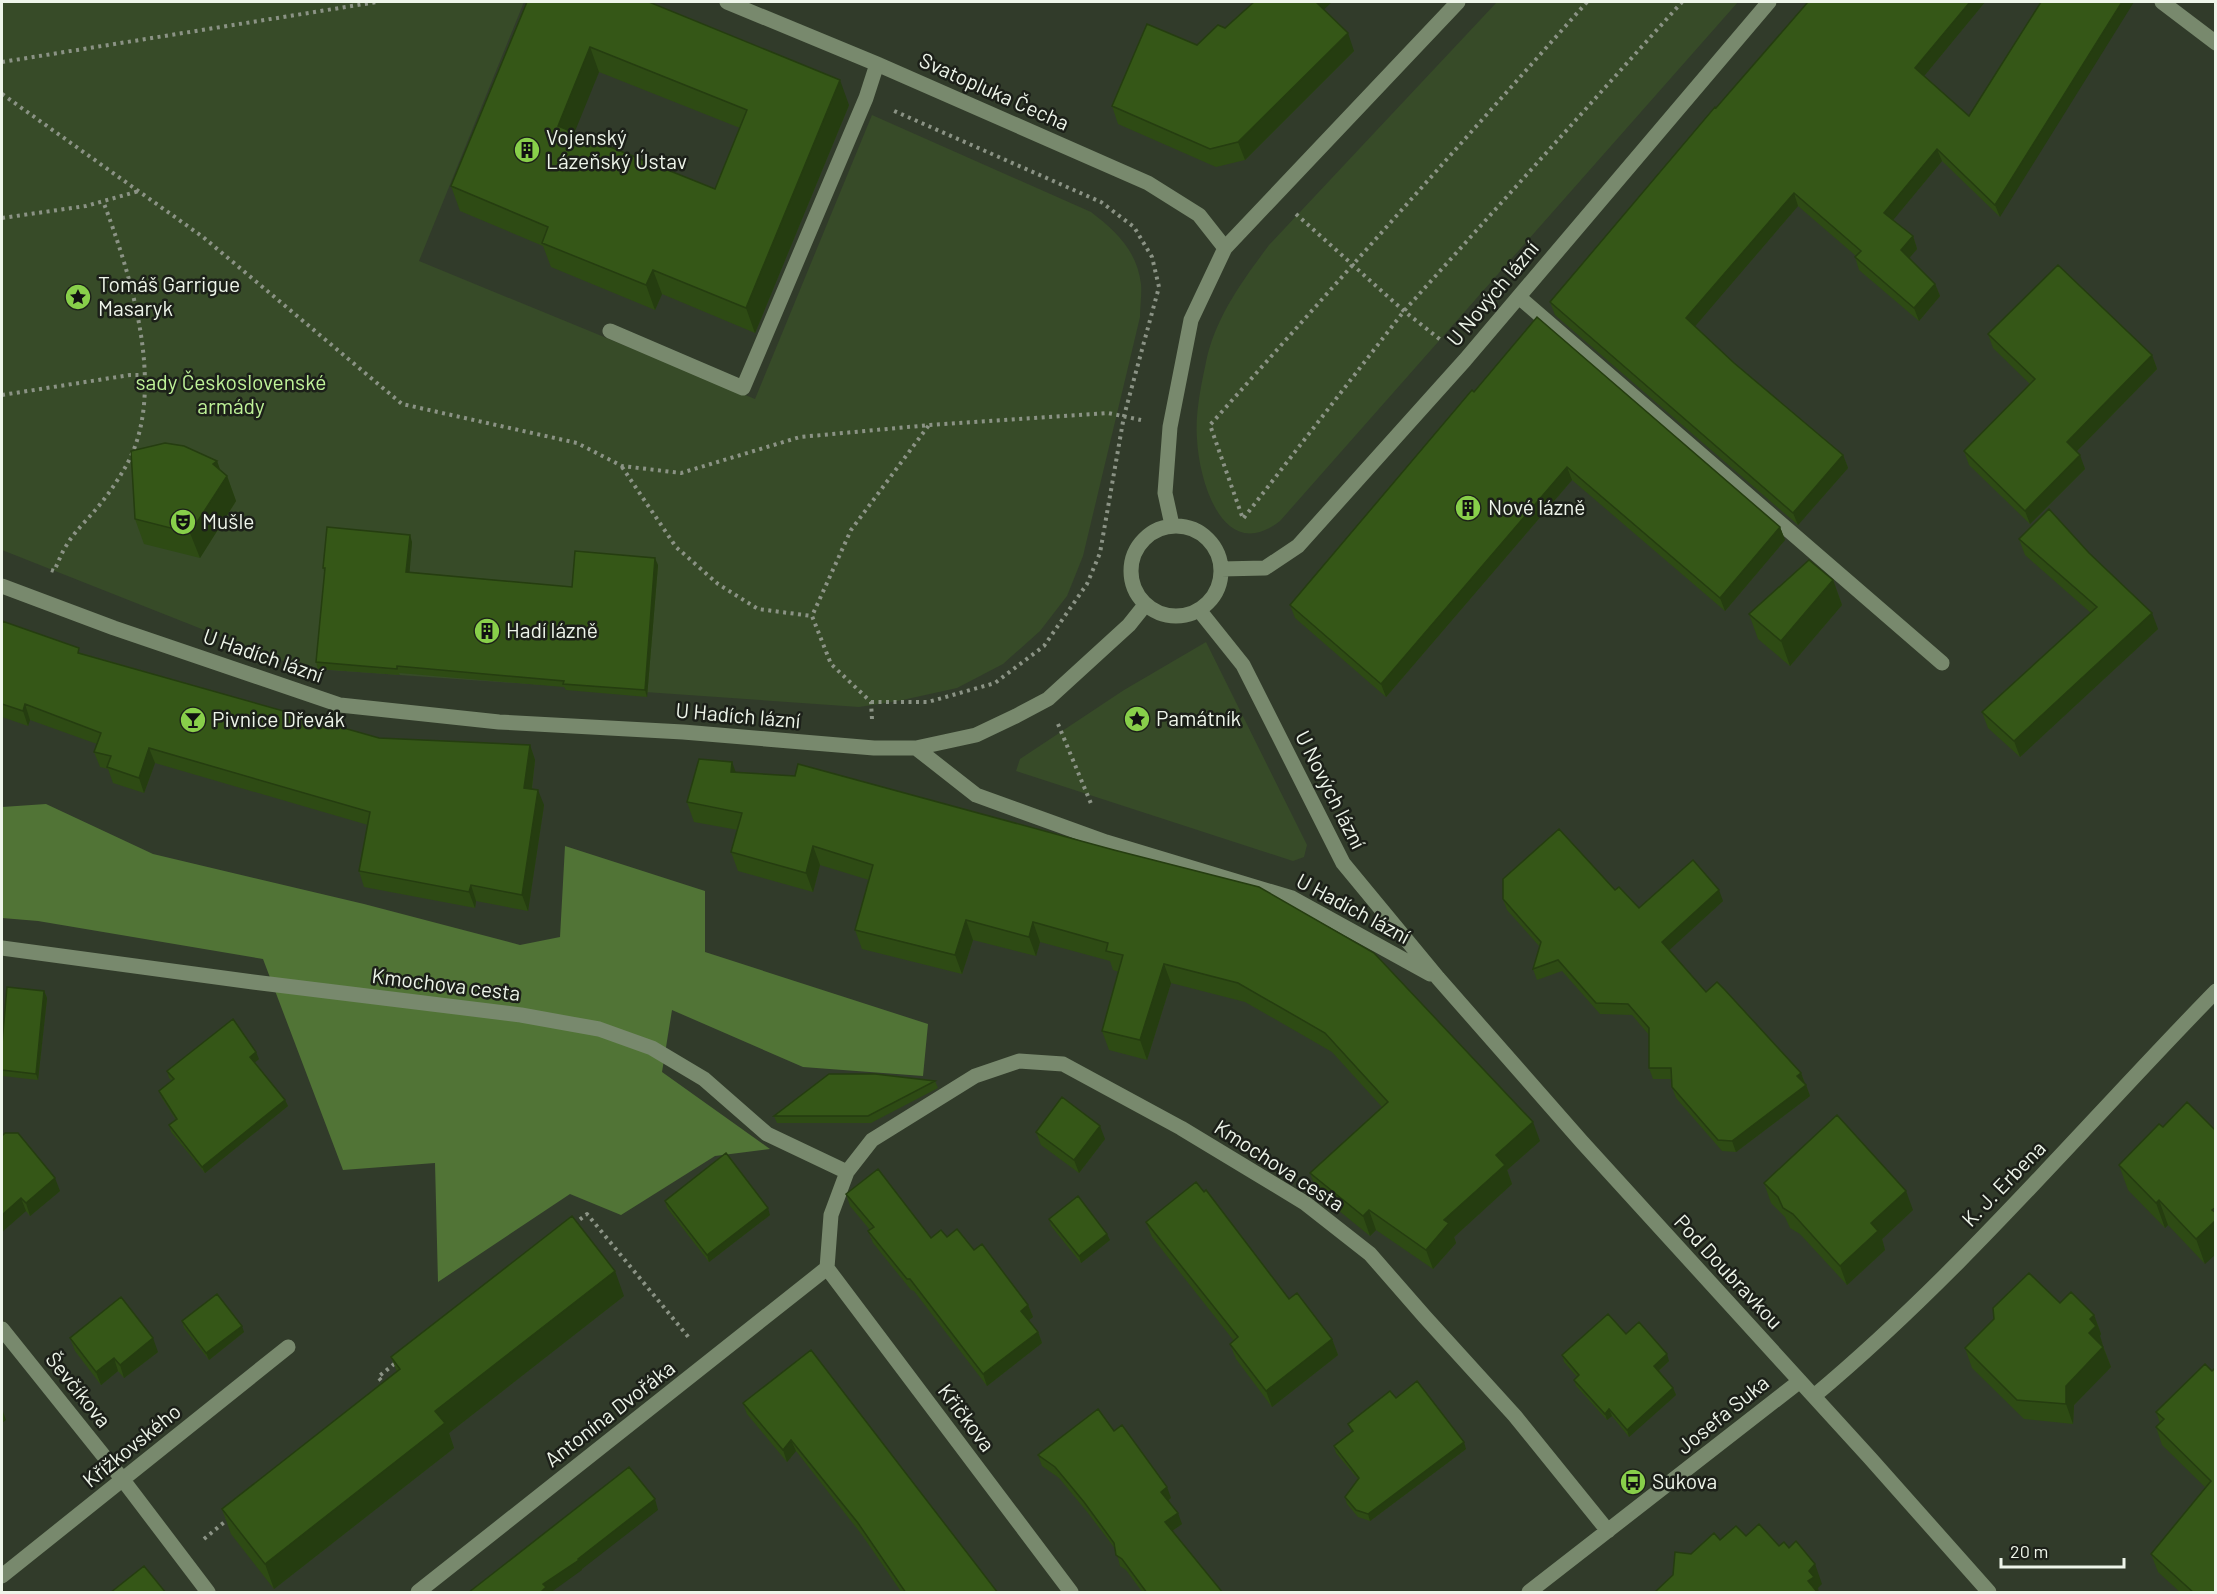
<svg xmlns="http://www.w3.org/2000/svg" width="2217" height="1594" viewBox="0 0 2217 1594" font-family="Barlow,sans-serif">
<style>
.green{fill:#374b28}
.forest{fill:#517436}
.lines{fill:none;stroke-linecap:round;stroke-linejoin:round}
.path{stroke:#8b9385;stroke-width:4;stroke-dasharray:3 4.5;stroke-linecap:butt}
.minor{stroke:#78896d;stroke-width:15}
.wall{fill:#2e4b14;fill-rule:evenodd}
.shaded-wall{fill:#253d10}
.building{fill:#355717;stroke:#253d10;stroke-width:1.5;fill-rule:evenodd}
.labels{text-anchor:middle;stroke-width:5;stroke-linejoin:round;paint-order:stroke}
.street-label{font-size:21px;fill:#eef5ea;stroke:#1c2019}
.poi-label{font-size:21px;fill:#eef5ea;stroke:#1c2019;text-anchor:start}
.park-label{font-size:21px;fill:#bff399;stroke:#1c2019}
</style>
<rect width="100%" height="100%" fill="#313b2a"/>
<path class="green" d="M2,2H524L419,261L755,399L872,115L1091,212C1116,231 1137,251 1141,284C1142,294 1140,306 1140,317L1083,556L1067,596L1040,631L1003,664L957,688L898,701L859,707L300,668L2,550Z
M1497,2H1738L1280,521C1223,565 1199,481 1197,439C1195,414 1201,386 1206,362C1215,318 1243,280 1269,245Z
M1206,642L1307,845L1304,857L1293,861L1016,771L1020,759L1124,690Z"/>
<path class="forest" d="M46,804L153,854L364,904L520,945L560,937L565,846L705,891V952L928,1024L923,1076L803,1067L672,1010L662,1072L770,1149L715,1156L621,1215L570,1194L438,1282L435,1163L343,1170L263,959L38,921L2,918V807Z"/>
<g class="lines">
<path class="path" d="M1587,2L1210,425L1243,519L1404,311L1682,2
M2,62L377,2
M2,94L203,237L402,404L577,443L622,466L681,473L800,437L930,425L1108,413L1141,420
M1296,214L1404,311L1442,341
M2,218L86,206L139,191
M2,395L130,375H143
M622,467L676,547L718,584L758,609L812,616
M51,570L54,571C58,563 61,554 66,546C74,532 87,520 97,508C108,495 118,480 126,466C168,392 131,275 103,201
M871,702H928L995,683L1044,646L1087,584L1100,553L1124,416L1159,287L1152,257L1134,227L1101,202L892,110
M872,719L871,702L831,664L812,616L851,530L929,425
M1058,724L1092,806
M574,1224L587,1214L690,1339
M386,1386L378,1377L398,1361
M204,1539L228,1519"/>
<path class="minor" d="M727,2L877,64L1148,183L1199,215L1225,248
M2162,2L2216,43
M1519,297L1942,663
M610,331L743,388L866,98L877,64
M1172,525L1165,493L1170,427L1191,320L1225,248L1458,2
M1131 571a45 45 0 1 1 90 0a45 45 0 1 1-90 0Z
M1221,569L1265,568L1298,546L1465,360L1769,2
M2,586L114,628L340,705L499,722L683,732L874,748H916L976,735L1016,716L1048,699L1129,625L1145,605
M1199,610L1243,665L1343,863L1438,978L1582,1142L1870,1458L1989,1592
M916,748L976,795L1106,842L1292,898L1430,974
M2,948L253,982L521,1015L599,1029L652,1048L704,1079L767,1134L847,1172
M827,1268L831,1215L847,1172L872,1140L975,1076L1019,1061L1063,1064L1181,1128L1305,1203L1370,1254L1425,1317L1515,1416L1608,1531
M827,1268L1071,1592
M2,1329L123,1480L208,1592
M1814,1396C1960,1274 2083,1127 2216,991
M2,1576L288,1347
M418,1592L827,1268
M1529,1592L1800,1381"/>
</g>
<path class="wall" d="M527,2L849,105L755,333L662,294L655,310L551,267L543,246L460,211L451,186ZM599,72L740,128L715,189L574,132Z
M1808,2H1985L1924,76L1969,116L2000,217L1942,161L1893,220L1913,236L1917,249L1909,258L1935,284L1940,296L1919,321L1859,270L1855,257L1856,256L1798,206L1695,326L1734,363L1843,455L1848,468L1798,525L1555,315L1550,302Z
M1324,9L1354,51L1245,160L1216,167L1118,124L1112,106L1197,45L1225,28Z
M1988,334L2152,355L2157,369L2077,451L2085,469L2030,524L1969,465L1964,451L2030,384L1993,348Z
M1472,390L1780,527L1785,540L1725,611L1572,480L1386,697L1295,618L1290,605Z
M217,461L220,470L227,476L236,501L200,558L144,544L135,519Z
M2019,539L2158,629L2020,757L1988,728L1982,712L2091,613L2025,555Z
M412,542L409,572L572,587L658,565L647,697L566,690L564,687L399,673L400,675L318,669L316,662L325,574L323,568Z
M1833,580L1842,605L1790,666L1758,639L1749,614Z
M2,621L81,653L379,738L530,745L535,760L532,789L544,805L528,911L476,901L475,908L364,887L359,871L368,825L155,763L144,793L113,783L108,769L100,767L94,752L97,744L30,720L28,726L2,717Z
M732,762L735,773L1114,850L1540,1141L1507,1170L1512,1184L1454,1237L1456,1243L1433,1269L1376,1230L1370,1236L1317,1193L1310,1173L1382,1107L1332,1052L1245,1002L1171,983L1147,1060L1109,1050L1102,1031L1119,972L1113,970L1110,961L1040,942L1036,956L973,940L962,974L862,949L855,930L869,880L820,865L813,892L738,871L731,852L738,830L694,822L687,802Z
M1503,899L1639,908L1723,901L1669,950L1706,992L1801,1073L1810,1096L1736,1152L1722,1151L1676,1098L1672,1087L1671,1079H1653L1649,1068V1035L1632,1015L1600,1014L1562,971L1537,980L1533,969L1540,947L1507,910Z
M44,991L47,998L38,1080L2,1076V1044Z
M259,1059L254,1062L285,1100L288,1106L205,1173L171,1132L169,1125L176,1120L162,1098L159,1091L172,1081L169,1078L167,1071Z
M935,1081L938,1088L871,1123H777L774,1116Z
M2163,1127L2205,1264L2168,1225L2165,1228L2128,1190L2119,1165Z
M1036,1132L1105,1139L1079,1173L1041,1145Z
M2,1136L60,1191L30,1216L26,1211L2,1232Z
M1764,1183L1913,1210L1882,1239L1885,1250L1847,1285L1800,1234L1790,1228L1785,1217L1771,1203Z
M846,1194L931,1238L947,1237L974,1250L1028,1305L1033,1317L1028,1320L1038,1332L1042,1343L987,1386L914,1291L911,1290L873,1243L868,1231L870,1230L850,1206Z
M665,1201L770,1215L709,1262L667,1208Z
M1049,1219L1110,1240L1081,1263L1051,1226Z
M1146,1222L1289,1299L1332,1339L1338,1355L1272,1407L1236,1359L1230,1344L1234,1341L1152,1237Z
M624,1296L449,1433L454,1448L274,1589L231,1534L222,1509L397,1372L391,1357Z
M2060,1303L2094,1315L2101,1334L2100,1336L2103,1346L2111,1367L2074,1405L2073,1424L2024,1419L1972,1368L1965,1348Z
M182,1321L244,1332L209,1360L184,1328Z
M1626,1334L1669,1361L1659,1371L1673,1388L1676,1395L1629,1437L1612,1416L1607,1420L1576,1386L1574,1380L1577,1377L1564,1362L1562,1355Z
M70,1338L158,1352L124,1378L118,1371L101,1385L75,1351Z
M2212,1371L2216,1593H2181L2158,1572L2151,1554L2206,1488L2162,1445L2156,1427L2160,1423L2156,1412Z
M1396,1398L1466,1449L1370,1521L1358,1517L1347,1504L1345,1497L1358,1479L1336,1453L1334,1446L1352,1432L1348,1424Z
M743,1403L998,1593H902L862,1535L796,1451L787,1462L747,1414Z
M1114,1431L1171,1498L1168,1501L1182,1524L1172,1531L1223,1593H1143L1126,1570L1120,1566L1116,1550L1088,1513L1059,1478L1042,1466L1038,1455Z"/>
<path class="shaded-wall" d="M1313,2H1332L1318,15Z
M1970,2H1985L1920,81L1915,68Z
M2122,2H2134L2000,217L1995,205Z
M1348,33L1354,51L1245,160L1238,142Z
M590,47L599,72L567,151L558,126Z
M840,80L849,105L755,333L746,308Z
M1937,149L1942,161L1889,225L1884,213Z
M1794,193L1798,206L1691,331L1686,318Z
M1913,236L1917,249L1905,263L1901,250Z
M653,270L662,294L655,310L646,285Z
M1935,284L1940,296L1919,321L1914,308Z
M2152,355L2157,369L2072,456L2067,442Z
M1843,455L1848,468L1798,525L1793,513Z
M2080,455L2085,469L2030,524L2025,511Z
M217,461L224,481L227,476L236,501L200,558L190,533L213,464Z
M1567,467L1572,480L1386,697L1381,684Z
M1780,527L1785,540L1725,611L1720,598Z
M410,535L412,542L409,579L406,572Z
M655,558L658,565L647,697L645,690Z
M1833,580L1842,605L1790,666L1781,641Z
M2152,613L2158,629L2020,757L2014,741Z
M25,704L30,720L28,726L23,711Z
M530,745L535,760L530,803L524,788Z
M149,748L155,763L144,793L139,778Z
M732,762L739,781L731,772Z
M538,790L544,805L528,911L522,895Z
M813,846L820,865L813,892L806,873Z
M471,885L476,901L475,908L469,892Z
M1719,890L1723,901L1666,953L1662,942Z
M966,920L973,940L962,974L955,955Z
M1033,922L1040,942L1036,956L1029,937Z
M1164,964L1171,983L1147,1060L1140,1040Z
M44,991L47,998L38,1080L36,1074Z
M256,1052L259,1059L253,1064L250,1057Z
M1801,1073L1805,1084L1797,1076Z
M1806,1085L1810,1096L1736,1152L1732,1141Z
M285,1100L288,1106L205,1173L202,1167Z
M1533,1122L1540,1141L1507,1170L1512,1184L1454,1237L1456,1243L1433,1269L1426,1250L1444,1220L1496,1155Z
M1100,1126L1105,1139L1079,1173L1074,1160Z
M55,1178L60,1191L30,1216L26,1203Z
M1906,1191L1913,1210L1882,1239L1885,1250L1847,1285L1840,1266L1871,1223Z
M21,1198L26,1211L2,1232V1215Z
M2159,1200L2168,1225L2165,1228L2156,1203Z
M768,1208L770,1215L709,1262L707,1255Z
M1369,1210L1376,1230L1370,1236L1363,1216Z
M2216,1220V1254L2205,1264L2196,1239Z
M1107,1234L1110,1240L1081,1263L1079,1256Z
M615,1271L624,1296L449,1433L454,1448L274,1589L265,1564L435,1411Z
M1028,1305L1033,1317L1025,1323L1021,1311Z
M2094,1315L2101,1334L2100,1336L2103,1346L2097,1353L2089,1333L2090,1319Z
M242,1326L244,1332L209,1360L206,1353Z
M1038,1332L1042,1343L987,1386L983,1374Z
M153,1338L158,1352L124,1378L120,1365Z
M1332,1339L1338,1355L1272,1407L1266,1391Z
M2103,1347L2111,1367L2074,1405L2073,1424L2066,1404V1386Z
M1667,1354L1669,1361L1657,1372L1654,1366Z
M114,1358L118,1371L101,1385L96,1372Z
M1673,1388L1676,1395L1629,1437L1627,1430Z
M2,1409L6,1420L2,1423Z
M1609,1409L1612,1416L1607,1420L1605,1414Z
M791,1440L796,1451L787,1462L783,1450Z
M1464,1442L1466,1449L1370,1521L1368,1514Z
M1167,1487L1171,1498L1165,1503L1161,1492Z
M655,1499L658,1510L582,1569V1570L550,1593H540L543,1584Z
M1178,1513L1182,1524L1169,1533L1165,1522Z
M1815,1564L1822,1584L1818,1588L1819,1593H1812L1808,1581L1809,1571Z"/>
<path class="building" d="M527,2H649L840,80L746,308L653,270L646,285L542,243L548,227L451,186ZM590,47L747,110L715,189L558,126Z
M1254,2H1316L1348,33L1238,142L1210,149L1112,106L1147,24L1197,45L1218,25L1225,28Z
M1808,2H1970L1915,68L1969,116L2041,2H2122L1995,205L1937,149L1884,213L1913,236L1901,250L1935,284L1914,308L1855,257L1861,251L1794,193L1686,318L1734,363L1843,455L1793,513L1550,302L1715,107L1716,108Z
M2058,265L2152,355L2067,442L2080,455L2025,511L1964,451L2035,379L1988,334Z
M1537,317L1780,527L1720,598L1567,467L1381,684L1290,605L1472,390L1474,392Z
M165,443L184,446L217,461L213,464L227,476L190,533L135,519L131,451Z
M2049,509L2089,553L2152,613L2014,741L1982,712L2097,607L2019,539Z
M327,527L410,535L406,572L572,587L575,551L655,558L645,690L563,684L564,681L397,666V669L316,662L325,568H323Z
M1809,560L1833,580L1781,641L1749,614Z
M2,621L79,648L78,653L379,738L530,745L524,788L538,790L522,895L471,885L469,892L359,871L370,812L149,748L139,778L107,767L111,756L94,752L101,733L25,704L23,711L2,704Z
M699,759L732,762L731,772L795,776L798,764L1114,850L1259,887L1374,953L1533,1122L1496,1155L1505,1165L1444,1220L1449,1223L1426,1250L1369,1210L1363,1216L1310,1173L1388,1102L1325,1033L1238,983L1164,964L1140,1040L1102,1031L1123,955L1106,951L1108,943L1033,922L1029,937L966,920L955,955L855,930L873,865L813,846L806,873L731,852L742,813L687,802Z
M1559,829L1615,890L1619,887L1639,908L1693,860L1719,890L1662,942L1706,992L1717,982L1724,989L1801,1073L1797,1076L1806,1085L1732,1141L1718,1140L1672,1087L1671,1068H1649V1028L1628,1004L1596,1003L1558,960L1533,969L1541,942L1503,899V879Z
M7,987L44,991L36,1074L2,1070V1044Z
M233,1019L256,1052L250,1057L285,1100L202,1167L169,1125L177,1119L159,1091L174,1079L167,1071Z
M829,1074H875L935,1081L868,1116H774Z
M1062,1097L1100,1126L1074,1160L1036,1132Z
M2187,1102L2216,1131V1207L2212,1210L2216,1213V1220L2196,1239L2159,1200L2156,1203L2119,1165L2159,1124L2163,1127Z
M1837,1115L1906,1191L1871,1223L1878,1231L1840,1266L1793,1214L1783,1208L1778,1197L1764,1183Z
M5,1133H18L55,1178L26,1203L21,1198L2,1215V1136Z
M726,1153L768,1208L707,1255L665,1201Z
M878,1169L931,1238L941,1230L947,1237L957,1229L974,1250L982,1244L1028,1305L1021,1311L1038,1332L983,1374L910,1279H907L868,1231L874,1227L846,1194Z
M1196,1182L1204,1192L1206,1190L1289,1299L1297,1293L1332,1339L1266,1391L1230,1344L1238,1337L1146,1222Z
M1078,1196L1107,1234L1079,1256L1049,1219Z
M572,1216L615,1271L435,1411L445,1423L265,1564L222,1509L400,1369L391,1357Z
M2029,1273L2060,1303L2071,1292L2094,1315L2090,1319L2096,1326L2089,1333L2103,1347L2066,1386V1404L2017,1400L1965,1348L1994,1319L1993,1308Z
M217,1294L242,1326L206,1353L182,1321Z
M121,1297L153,1338L120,1365L114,1358L96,1372L70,1338Z
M1608,1314L1626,1334L1639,1322L1667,1354L1654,1366L1673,1388L1627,1430L1609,1409L1605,1414L1574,1380L1579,1375L1562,1355Z
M811,1350L998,1593H906L858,1523L791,1440L783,1450L743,1403Z
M2205,1364L2212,1371L2214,1369L2216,1371V1593H2194L2151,1554L2211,1481L2156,1427L2164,1419L2156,1412Z
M1417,1381L1464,1442L1368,1514L1356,1510L1345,1497L1359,1478L1334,1446L1353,1431L1348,1424L1390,1391L1396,1398Z
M1098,1409L1114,1431L1122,1425L1167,1487L1161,1492L1178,1513L1165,1522L1223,1593H1147L1122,1559L1116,1555L1114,1543L1084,1502L1055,1467L1038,1455Z
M629,1467L655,1499L578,1559L579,1560L543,1584L546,1587L540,1593H468Z
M1759,1524L1779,1546L1784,1542L1789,1548L1796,1541L1815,1564L1809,1571L1814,1577L1808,1581L1818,1593L1655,1592L1673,1575L1675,1552L1691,1554L1714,1533L1720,1540L1736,1526L1746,1536Z
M144,1566L166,1593H110Z"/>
<defs>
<g id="building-disc" transform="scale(1.35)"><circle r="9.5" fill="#88cf4a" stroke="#1c2019"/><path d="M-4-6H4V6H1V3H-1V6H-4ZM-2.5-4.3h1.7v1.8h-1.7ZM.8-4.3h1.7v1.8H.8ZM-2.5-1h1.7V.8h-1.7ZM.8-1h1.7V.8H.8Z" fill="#111"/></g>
<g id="sight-disc" transform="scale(1.35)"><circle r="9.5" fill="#88cf4a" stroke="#1c2019"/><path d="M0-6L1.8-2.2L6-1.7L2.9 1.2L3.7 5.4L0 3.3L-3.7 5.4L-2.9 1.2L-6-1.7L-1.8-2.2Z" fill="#111"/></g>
<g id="theatre-disc" transform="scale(1.35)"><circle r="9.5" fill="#88cf4a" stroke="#1c2019"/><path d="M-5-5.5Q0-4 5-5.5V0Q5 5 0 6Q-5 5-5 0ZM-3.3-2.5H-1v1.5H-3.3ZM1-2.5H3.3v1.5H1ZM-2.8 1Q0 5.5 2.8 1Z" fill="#111"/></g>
<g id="bar-disc" transform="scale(1.35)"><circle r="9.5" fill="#88cf4a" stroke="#1c2019"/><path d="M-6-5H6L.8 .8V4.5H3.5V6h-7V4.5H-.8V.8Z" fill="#111"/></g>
<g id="bus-disc" transform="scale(1.35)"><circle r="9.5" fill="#88cf4a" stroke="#1c2019"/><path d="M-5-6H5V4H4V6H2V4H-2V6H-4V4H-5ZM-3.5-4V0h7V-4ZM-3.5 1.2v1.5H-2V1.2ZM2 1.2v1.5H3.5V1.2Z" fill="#111"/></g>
</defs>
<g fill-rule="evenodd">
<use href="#building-disc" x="527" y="150"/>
<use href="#sight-disc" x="78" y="297"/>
<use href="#building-disc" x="1468" y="508"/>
<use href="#theatre-disc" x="183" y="522"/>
<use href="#building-disc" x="487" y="631"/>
<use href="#sight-disc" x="1137" y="719"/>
<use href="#bar-disc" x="193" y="720"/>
<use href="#bus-disc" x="1633" y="1482"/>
</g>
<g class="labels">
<g class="street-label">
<text transform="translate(994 92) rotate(24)" y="7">Svatopluka Čecha</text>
<text transform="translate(1493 294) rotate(-50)" y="7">U Nových lázní</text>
<text transform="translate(263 656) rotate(19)" y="7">U Hadích lázní</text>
<text transform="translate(738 716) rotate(5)" y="7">U Hadích lázní</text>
<text transform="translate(1330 790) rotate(63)" y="7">U Nových lázní</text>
<text transform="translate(1353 909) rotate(28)" y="7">U Hadích lázní</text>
<text transform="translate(446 985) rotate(7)" y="7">Kmochova cesta</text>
<text transform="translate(1279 1166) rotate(33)" y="7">Kmochova cesta</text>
<text transform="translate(2004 1184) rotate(-46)" y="7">K. J. Erbena</text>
<text transform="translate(1728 1272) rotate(47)" y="7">Pod Doubravkou</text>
<text transform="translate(78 1390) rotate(51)" y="7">Ševčíkova</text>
<text transform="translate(610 1414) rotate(-38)" y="7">Antonína Dvořáka</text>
<text transform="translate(1723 1415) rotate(-39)" y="7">Josefa Suka</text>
<text transform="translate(966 1418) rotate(53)" y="7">Křičkova</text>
<text transform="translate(132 1446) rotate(-39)" y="7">Křížkovského</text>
</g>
<g class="poi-label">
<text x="546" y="145">Vojenský<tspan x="546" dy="24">Lázeňský Ústav</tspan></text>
<text x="98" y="292">Tomáš Garrigue<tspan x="98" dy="24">Masaryk</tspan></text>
<text x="1488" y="515">Nové lázně</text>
<text x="202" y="529">Mušle</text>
<text x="506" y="638">Hadí lázně</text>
<text x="1156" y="726">Památník</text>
<text x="212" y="727">Pivnice Dřevák</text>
<text x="1652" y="1489">Sukova</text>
</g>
<g class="park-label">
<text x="231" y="390">sady Československé<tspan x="231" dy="24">armády</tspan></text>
</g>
</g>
<rect width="2217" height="1594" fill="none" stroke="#eef5ea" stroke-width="6"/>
<path d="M2001 1558v9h123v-9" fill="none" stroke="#eef5ea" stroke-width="3"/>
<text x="2010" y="1558" font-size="18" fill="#eef5ea" stroke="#1c2019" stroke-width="4.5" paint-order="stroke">20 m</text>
</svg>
